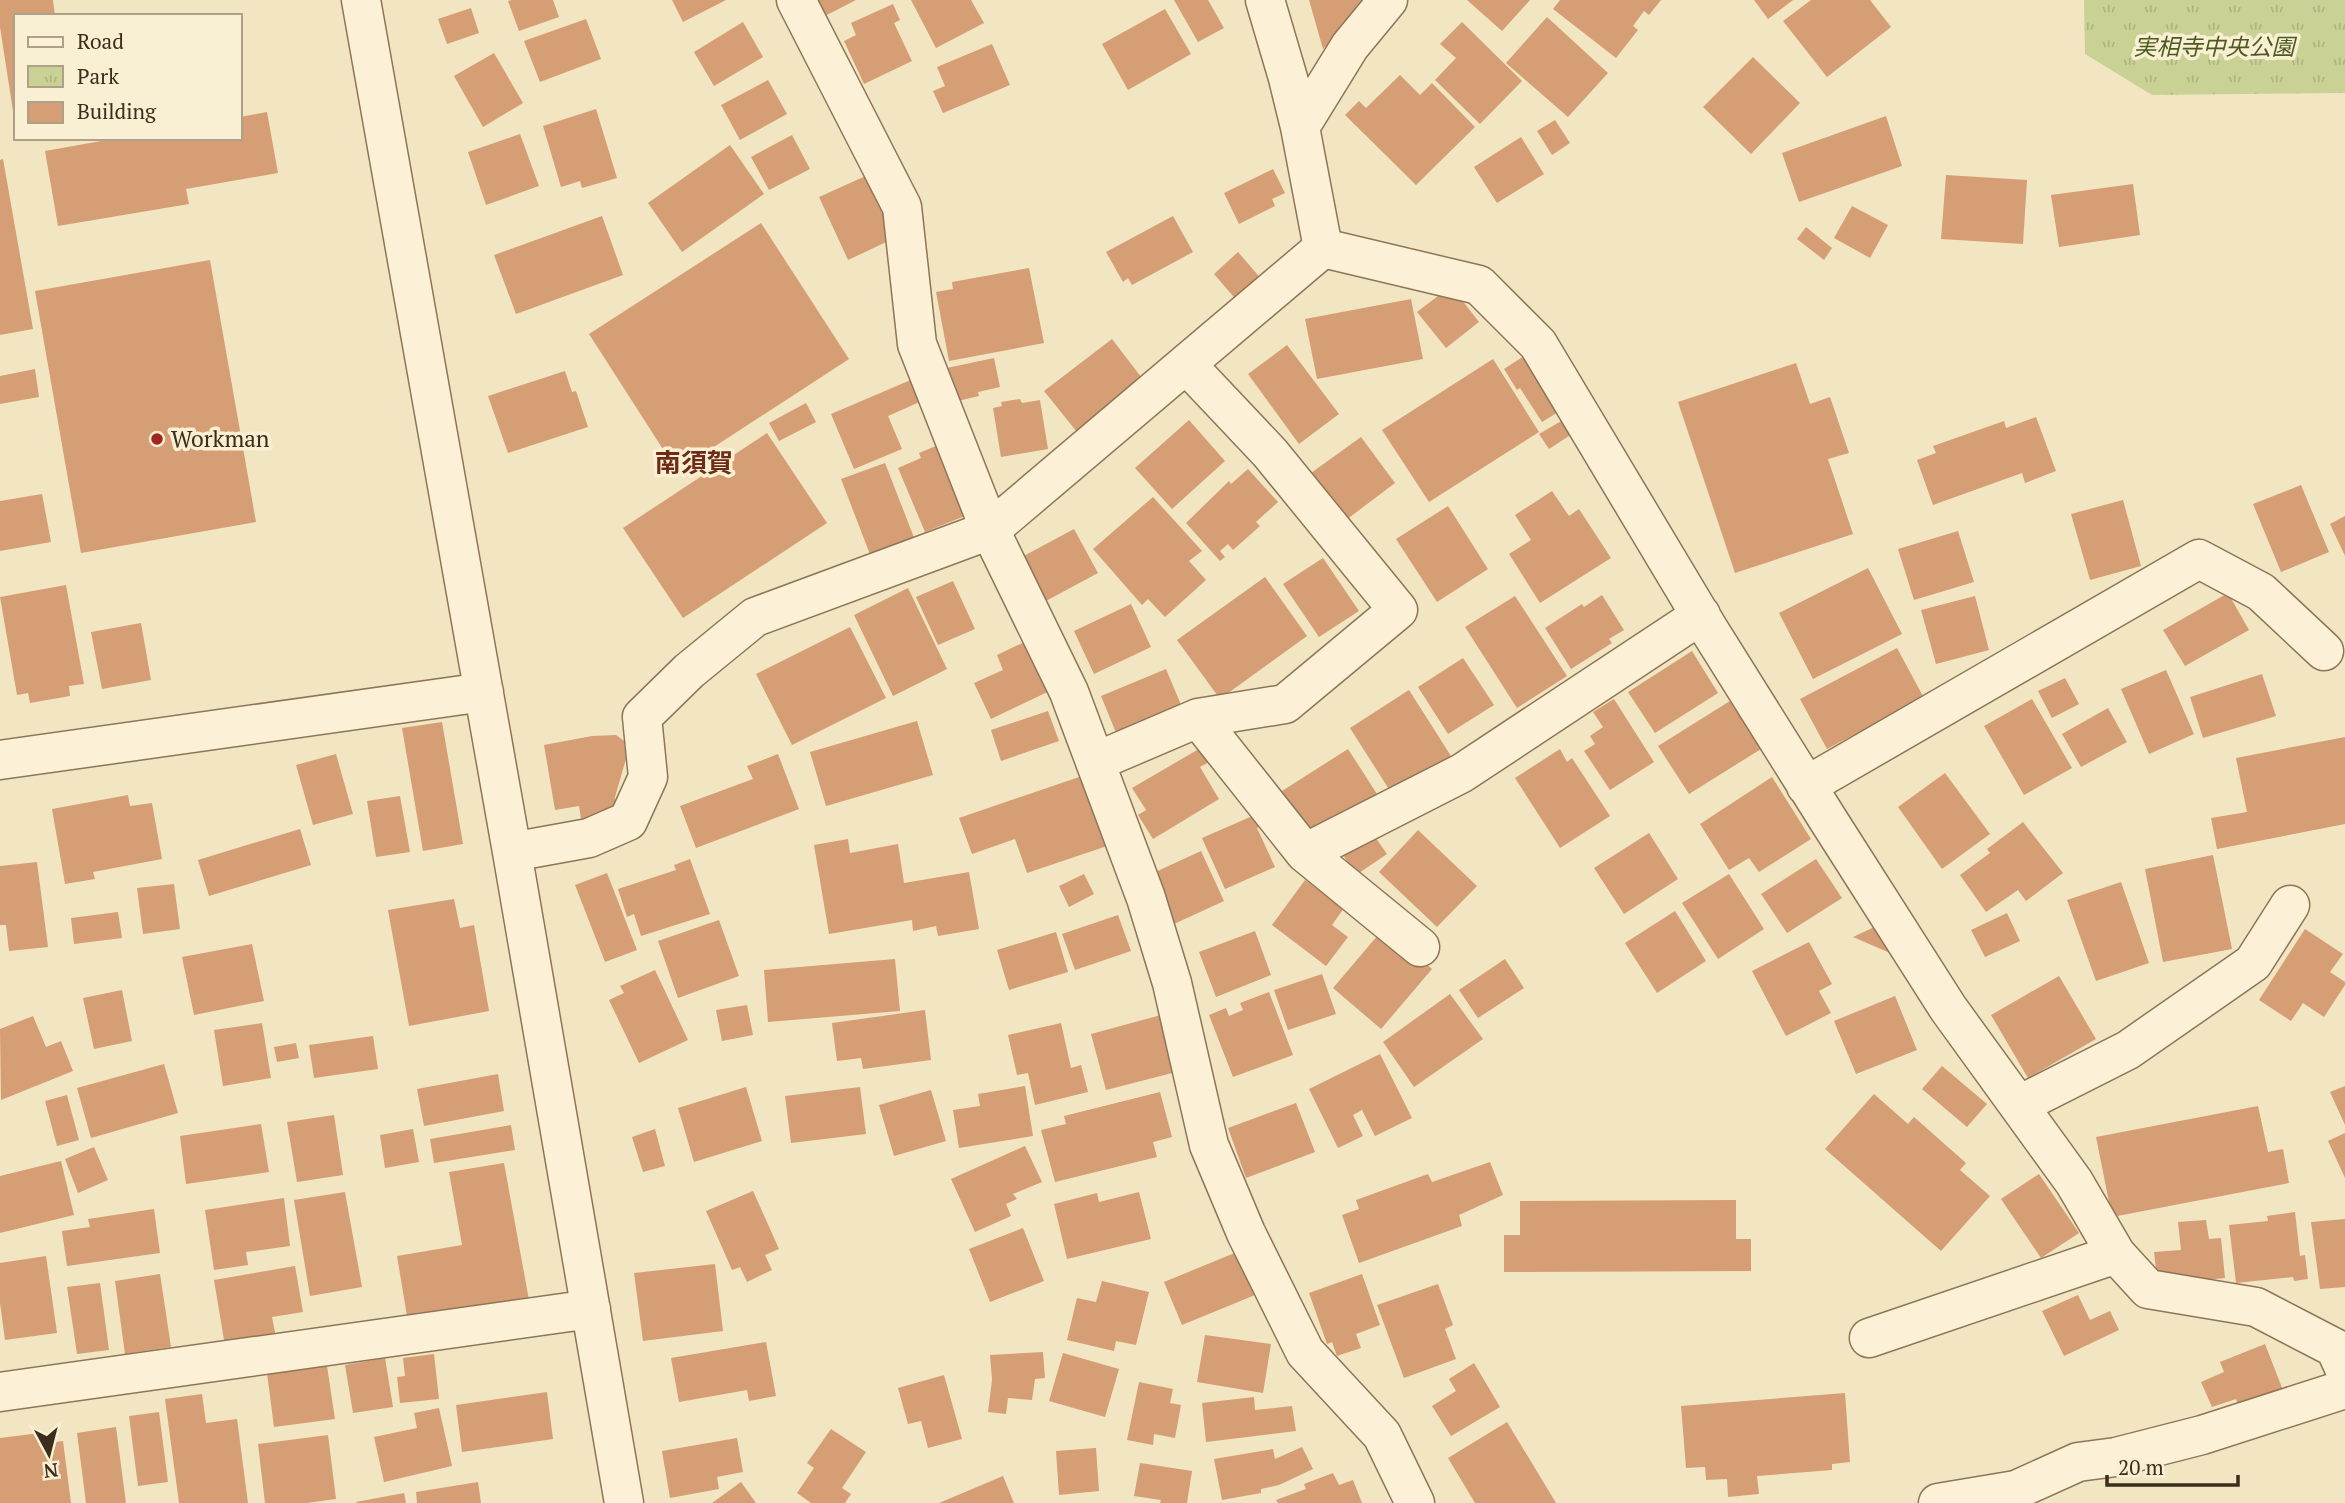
<svg xmlns="http://www.w3.org/2000/svg" width="2345" height="1503" viewBox="0 0 2345 1503" font-family="'PT Serif','Noto Sans JP',serif">
<style>
.park{fill:url(#park-tufts)}
.building{fill:#d59e74}
.lines{fill:none;stroke-linecap:round;stroke-linejoin:round}
.minor-casing{stroke:#8e7557;stroke-width:41}
.minor{stroke:#fcf1d6;stroke-width:38}
.poi-dot{fill:#a42220;stroke:#f9efd2;stroke-width:2.5}
.labels{text-anchor:middle;stroke-width:7;stroke-linejoin:round;paint-order:stroke}
.park-label{font-size:23px;font-style:italic;fill:#4b5b21;stroke:#f9efd2}
.poi-label{font-size:23px;fill:#3d2d1c;stroke:#f9efd2;text-anchor:start}
.quarter-label{font-size:26px;font-weight:bold;fill:#6e2b17;stroke:#f9efd2}
</style>
<defs>
<pattern id="park-tufts" width="24" height="20" patternUnits="userSpaceOnUse" patternTransform="scale(1.75)"><rect width="24" height="20" fill="#c9d294"/><path d="M3 7l-1-3M5 7V3M7 7l1-3M15 17l-1-3M17 17v-4M19 17l1-3" fill="none" stroke="#aeb57f"/></pattern>
</defs>
<rect width="100%" height="100%" fill="#f2e5c2"/>
<path class="park" d="M2084,0H2345V93L2152,95L2085,54Z"/>
<path class="building" d="M0,0H53L55,16H16V111H13L0,27Z
M512,0H553L559,17L519,31L508,1Z
M672,0H726L683,22Z
M812,0H856L821,18Z
M911,0H971L984,23L936,48Z
M1174,0H1208L1224,28L1198,42Z
M1309,0H1370L1323,49Z
M1467,0H1530L1502,31Z
M1560,0H1661L1649,15L1644,11L1633,26L1638,30L1616,58L1553,9Z
M1754,0H1793L1768,19Z
M1811,0H1870L1891,27L1827,77L1783,21Z
M893,4L900,20L894,23L912,61L864,84L844,41L856,35L851,23Z
M471,8L479,33L447,44L438,19Z
M1165,9L1191,54L1128,90L1102,44Z
M1547,17L1608,73L1568,117L1506,63Z
M586,19L601,59L540,82L524,41Z
M743,22L763,57L714,86L694,52Z
M1462,22L1522,81L1480,124L1435,80L1456,58L1440,44Z
M992,44L1010,85L943,113L933,91L945,86L937,67Z
M494,53L523,103L483,127L454,76Z
M1753,57L1800,103L1751,154L1703,107Z
M1400,75L1420,95L1432,83L1475,127L1416,185L1345,115L1359,101L1366,108Z
M768,80L787,114L740,140L721,105Z
M596,109L617,178L582,188L580,181L561,187L543,126Z
M267,112L278,173L186,189L189,204L58,226L45,151L118,138H240V117Z
M1886,116L1902,166L1799,202L1782,153Z
M1555,120L1570,143L1552,155L1537,131Z
M520,134L539,186L486,205L468,152Z
M792,135L810,169L769,190L751,157Z
M1521,137L1544,174L1497,203L1474,167Z
M730,145L764,194L682,252L648,203Z
M3,159L33,329L0,335V160Z
M1273,169L1285,193L1272,199L1275,206L1239,224L1224,193Z
M870,174L899,236L848,260L819,197Z
M1946,175L2027,180L2023,244L1941,239Z
M2133,184L2140,235L2059,247L2051,195Z
M1852,206L1888,225L1870,258L1834,238Z
M602,216L623,275L516,314L494,255Z
M1173,216L1193,252L1132,285L1128,278L1123,282L1106,252Z
M761,223L849,359L677,471L589,334Z
M1806,227L1832,248L1824,260L1797,239Z
M1238,252L1263,281L1239,303L1214,274Z
M210,260L256,522L81,553L35,291Z
M1029,268L1044,343L949,361L936,292L953,289L952,282Z
M1451,286L1479,322L1446,348L1417,312Z
M1411,299L1423,359L1317,379L1305,319Z
M1112,339L1148,386L1081,437L1044,391Z
M1287,345L1339,414L1299,444L1248,374Z
M1524,356L1560,411L1542,422L1520,388L1517,390L1504,369Z
M994,358L1000,387L978,392L979,396L949,403L942,369Z
M1493,359L1539,432L1429,502L1382,430Z
M1796,363L1810,404L1830,397L1849,453L1828,459L1853,534L1735,573L1678,402Z
M35,369L39,397L0,404V376Z
M565,371L572,392L576,391L588,427L508,453L488,396Z
M913,379L922,401L888,416L902,449L854,469L831,414Z
M1020,399L1022,403L1040,400L1048,449L1001,457L993,408L1002,406L1001,402Z
M806,403L816,422L779,441L769,423Z
M2036,417L2056,471L2025,483L2022,473L1933,505L1917,460L1936,453L1933,446L2004,421L2006,428Z
M1189,420L1225,461L1172,509L1135,468Z
M1563,420L1572,434L1549,449L1539,434Z
M767,433L827,523L683,618L623,528Z
M1361,437L1395,483L1346,520L1311,473Z
M936,446L965,516L925,532L898,468L921,458L919,453Z
M885,463L915,540L871,557L841,479Z
M1248,469L1278,502L1256,522L1260,526L1233,550L1228,544L1220,551L1225,557L1220,561L1186,523L1229,481L1231,484Z
M2301,485L2329,552L2281,572L2253,504Z
M1552,491L1569,516L1579,509L1611,558L1540,603L1509,554L1531,540L1515,515Z
M42,494L51,542L0,551V501Z
M1153,497L1202,551L1189,561L1206,580L1165,617L1148,599L1142,605L1093,549Z
M2123,500L2141,566L2090,580L2071,514Z
M1448,506L1488,569L1437,602L1396,539Z
M2345,516V556L2330,524Z
M1074,529L1098,573L1044,602L1020,558Z
M1958,531L1974,582L1914,600L1898,549Z
M1323,558L1359,611L1319,637L1283,584Z
M1868,568L1902,634L1813,679L1779,613Z
M1265,577L1307,636L1220,699L1177,640Z
M953,581L975,629L938,645L916,597Z
M66,585L84,684L69,686L70,696L30,703L28,693L17,695L0,597Z
M908,588L947,669L893,696L854,615Z
M2228,593L2249,630L2185,666L2163,630Z
M1602,595L1624,630L1609,639L1612,643L1571,669L1545,628L1582,604L1584,607Z
M1515,596L1567,676L1517,708L1465,627Z
M1975,596L1989,650L1936,664L1921,610Z
M1131,604L1151,647L1094,674L1074,631Z
M141,623L151,680L102,689L91,632Z
M850,627L886,698L792,745L756,674Z
M1035,637L1058,687L991,719L974,683L1003,670L997,655Z
M1897,648L1924,698L1827,749L1800,699Z
M1692,651L1718,693L1655,733L1628,692Z
M1463,658L1494,705L1448,734L1418,687Z
M1166,669L1184,712L1119,740L1101,696Z
M2166,670L2194,734L2149,754L2121,689Z
M2262,674L2276,716L2203,738L2190,697Z
M2065,678L2079,704L2052,718L2038,691Z
M1409,690L1451,756L1392,794L1350,728Z
M1614,699L1654,762L1610,790L1584,751L1595,744L1590,736L1603,727L1593,712Z
M2032,699L2072,768L2024,795L1984,726Z
M1730,701L1761,749L1689,794L1658,746Z
M2108,708L2127,742L2081,767L2062,734Z
M1048,711L1059,741L1001,761L991,730Z
M917,721L933,775L826,806L810,752Z
M442,722L463,844L423,851L402,728Z
M616,735L624,741L626,759L615,797L617,820L582,825L579,806L555,810L544,745L592,736Z
M2345,737V824L2217,849L2211,818L2247,812L2236,758Z
M1204,746L1213,760L1200,767L1219,799L1153,839L1138,815L1146,810L1132,788Z
M1348,749L1377,794L1311,837L1282,791Z
M1560,749L1567,762L1572,758L1610,816L1560,848L1515,778Z
M336,754L353,814L313,825L296,765Z
M778,754L799,809L696,848L680,806L753,779L747,766Z
M1945,773L1990,834L1942,869L1898,807Z
M1085,775L1110,845L1027,873L1015,839L972,854L959,818Z
M1772,777L1811,839L1759,872L1749,858L1729,870L1700,824Z
M128,795L130,806L152,803L162,859L93,872L95,879L65,884L52,809Z
M400,796L410,852L376,857L367,801Z
M1264,811L1269,822L1257,828L1275,867L1225,889L1202,838Z
M2023,822L2063,873L2026,901L2018,890L1986,912L1960,875L1990,853L1987,849Z
M300,829L311,865L209,896L198,860Z
M1418,830L1477,886L1437,927L1379,872Z
M1371,831L1387,854L1356,875L1341,852Z
M1649,833L1678,879L1624,914L1594,868Z
M848,839L850,853L898,844L904,883L969,872L979,929L938,936L936,926L913,931L912,920L829,934L814,845Z
M1201,851L1224,901L1174,924L1151,874Z
M2213,855L2232,949L2163,962L2145,869Z
M690,859L710,914L641,936L634,914L627,917L618,889L676,870L674,865Z
M1816,859L1842,898L1787,933L1761,894Z
M37,862L48,947L9,951L6,925H0V866Z
M607,873L637,950L605,962L575,885Z
M1084,874L1094,894L1069,907L1059,886Z
M1729,874L1764,929L1718,959L1682,903Z
M1305,880L1344,908L1332,925L1348,937L1326,966L1272,925Z
M2121,882L2149,963L2096,981L2067,900Z
M174,884L180,929L143,934L137,888Z
M454,899L460,928L474,925L489,1011L409,1026L388,910Z
M1675,911L1706,961L1657,993L1625,943Z
M118,912L122,938L74,944L71,918Z
M2007,913L2020,941L1985,957L1971,930Z
M1118,915L1131,951L1075,970L1062,934Z
M719,920L739,976L678,998L658,941Z
M1883,923L1904,959L1853,937Z
M1384,928L1432,969L1381,1029L1333,988Z
M2305,929L2343,954L2330,972L2345,982V985L2324,1017L2303,1003L2291,1021L2259,1000Z
M1255,931L1271,975L1216,997L1199,952Z
M1056,932L1068,972L1009,990L997,950Z
M1809,942L1832,984L1819,991L1831,1013L1786,1036L1752,971Z
M252,944L264,1001L194,1015L182,957Z
M895,959L900,1011L768,1022L764,970Z
M1505,959L1524,988L1478,1018L1459,990Z
M655,970L688,1040L639,1063L609,1000L624,993L620,986Z
M1322,974L1336,1014L1288,1030L1274,990Z
M2059,976L2096,1039L2028,1078L1991,1015Z
M122,990L132,1041L94,1049L83,998Z
M1269,992L1293,1055L1233,1077L1209,1015L1226,1008L1229,1016L1243,1010L1240,1003Z
M1450,994L1483,1039L1414,1087L1383,1042Z
M1895,996L1917,1050L1856,1074L1834,1021Z
M747,1005L753,1035L722,1041L716,1010Z
M925,1010L931,1060L863,1069L861,1058L837,1061L832,1023Z
M1161,1015L1176,1072L1106,1090L1091,1034Z
M33,1016L46,1047L61,1041L73,1071L1,1100L0,1029Z
M262,1023L271,1078L223,1086L214,1030Z
M1061,1023L1071,1068L1081,1065L1088,1092L1035,1105L1028,1073L1017,1075L1008,1035Z
M373,1036L378,1069L314,1078L309,1045Z
M296,1043L299,1058L277,1062L274,1047Z
M1380,1054L1412,1118L1375,1136L1362,1110L1353,1115L1363,1136L1338,1148L1309,1089Z
M164,1064L178,1113L91,1138L77,1088Z
M1942,1066L1987,1104L1967,1127L1922,1089Z
M498,1074L504,1111L424,1126L417,1089Z
M1025,1086L1033,1136L959,1148L953,1110L980,1106L978,1094Z
M2345,1086V1125L2330,1092Z
M746,1087L762,1141L694,1162L678,1108Z
M860,1087L866,1134L791,1143L785,1096Z
M931,1090L946,1141L894,1156L879,1105Z
M1160,1092L1172,1137L1153,1142L1157,1157L1055,1182L1041,1130L1066,1124L1064,1116Z
M1874,1094L1908,1124L1914,1117L1966,1163L1960,1170L1990,1196L1941,1251L1825,1149Z
M67,1095L79,1140L57,1146L45,1101Z
M1296,1103L1315,1152L1246,1178L1228,1128Z
M2258,1106L2268,1152L2283,1149L2289,1183L2112,1217L2096,1137Z
M334,1115L343,1175L297,1182L287,1122Z
M261,1124L269,1172L186,1184L180,1136Z
M511,1125L515,1150L434,1163L430,1139Z
M413,1129L419,1162L385,1168L380,1135Z
M655,1129L665,1166L643,1172L632,1137Z
M2345,1133V1178L2328,1141Z
M1025,1146L1042,1182L1013,1194L1017,1199L1006,1204L1011,1216L975,1232L951,1179Z
M94,1147L108,1180L78,1193L65,1159Z
M61,1161L74,1215L0,1233V1176Z
M1490,1162L1503,1195L1459,1215L1462,1226L1359,1263L1342,1215L1359,1209L1356,1200L1428,1174L1432,1182Z
M504,1163L529,1300L408,1322L397,1256L462,1245L449,1172Z
M2039,1174L2079,1233L2041,1258L2001,1199Z
M753,1191L779,1249L765,1255L772,1270L747,1282L740,1267L732,1270L706,1211Z
M345,1192L362,1287L310,1296L294,1200Z
M1139,1192L1151,1239L1067,1259L1054,1204L1097,1193L1099,1202Z
M284,1198L290,1246L246,1252L248,1265L214,1270L205,1210Z
M1736,1200V1239H1751V1271L1504,1272V1235H1520V1201Z
M154,1209L160,1253L67,1266L62,1231L90,1227L88,1219Z
M2295,1212L2300,1256L2305,1255L2308,1279L2294,1281L2293,1277L2236,1283L2229,1225L2268,1221L2267,1216Z
M2345,1219V1287L2320,1289L2311,1222Z
M2206,1220L2209,1239L2221,1238L2225,1278L2184,1282L2157,1278L2154,1252L2181,1250L2178,1222Z
M1023,1228L1044,1281L990,1302L969,1249Z
M1237,1252L1255,1295L1182,1325L1164,1282Z
M46,1256L57,1333L5,1340L0,1303V1263Z
M715,1264L723,1331L643,1341L634,1273Z
M295,1266L303,1312L272,1317L276,1337L225,1346L214,1280Z
M160,1274L171,1347L125,1354L115,1281Z
M1362,1274L1380,1325L1356,1334L1361,1348L1337,1356L1332,1342L1327,1344L1309,1293Z
M1102,1281L1149,1292L1136,1345L1116,1341L1114,1351L1067,1340L1077,1298L1096,1302Z
M100,1283L109,1350L77,1354L67,1287Z
M1438,1284L1453,1325L1445,1329L1456,1359L1404,1378L1377,1305Z
M2078,1295L2090,1320L2110,1311L2119,1330L2064,1356L2042,1311Z
M1205,1335L1271,1344L1263,1393L1197,1382Z
M766,1342L776,1396L749,1401L747,1390L679,1402L671,1358Z
M2265,1344L2284,1393L2240,1410L2236,1399L2212,1407L2201,1382L2224,1372L2220,1362Z
M1043,1352L1045,1378L1035,1379L1032,1400L1008,1398L1006,1414L988,1412L992,1380L990,1355Z
M1063,1353L1119,1369L1105,1417L1049,1401Z
M434,1354L439,1399L400,1403L397,1377L405,1376L403,1358Z
M385,1358L393,1407L353,1413L345,1365Z
M1474,1363L1500,1407L1451,1436L1432,1406L1456,1391L1449,1379Z
M327,1366L335,1419L274,1427L267,1373Z
M944,1375L962,1439L928,1448L921,1421L908,1424L898,1388Z
M1139,1382L1173,1389L1170,1403L1181,1405L1175,1438L1154,1434L1153,1445L1127,1440Z
M547,1392L553,1439L462,1452L456,1405Z
M1845,1393L1850,1462L1832,1464V1470L1757,1476L1759,1494L1728,1497L1727,1479L1706,1480L1705,1467L1686,1468L1681,1406Z
M202,1394L206,1423L237,1419L248,1503H179L165,1399Z
M1254,1397L1255,1410L1292,1406L1296,1431L1206,1442L1202,1403Z
M439,1408L452,1466L384,1482L374,1437L417,1428L414,1413Z
M159,1412L168,1482L138,1486L129,1416Z
M1507,1422L1556,1503H1475L1448,1458Z
M116,1427L126,1503H86L77,1433Z
M831,1429L866,1452L842,1488L851,1494L845,1503H811L797,1493L814,1468L807,1463Z
M40,1433L41,1444L63,1441L71,1503H0V1438Z
M328,1435L336,1499L307,1503H265L258,1444Z
M737,1438L743,1472L717,1477L719,1489L670,1498L662,1451Z
M1302,1447L1313,1469L1279,1485L1261,1489V1493L1222,1500L1214,1459L1273,1449L1275,1459Z
M1096,1448L1099,1491L1059,1495L1056,1451Z
M1140,1463L1192,1471L1187,1503H1160L1161,1500L1134,1496Z
M1333,1473L1339,1485L1353,1480L1362,1503H1278L1276,1500L1306,1489L1304,1484Z
M1003,1476L1014,1503H939Z
M478,1482L481,1503H417L416,1492Z
M741,1482L756,1503H712Z
M404,1493L406,1503H357L356,1502Z"/>
<g class="lines">
<g class="minor-casing">
<path id="minor" d="M361,0L512,852L624,1503
M796,0L902,207L917,344L990,530L1069,692L1146,898L1172,983L1209,1145L1246,1233L1305,1352L1382,1435L1415,1503
M1300,127L1350,46L1388,0
M1323,248L1479,285L1538,344L1708,628L1827,818L1948,1008L2074,1182L2116,1254L2148,1289L2256,1307L2335,1348L2345,1370
M1198,718L1305,853L1462,773L1701,615
M0,760L484,692
M1095,762L1198,718L1285,704L1398,610L1270,453L1186,364
M1806,786L2199,559L2261,592L2324,651
M512,852L589,838L628,821L648,777L642,717L689,671L755,617L990,530L1323,248L1300,127L1288,78L1265,0
M1305,853L1420,947
M2019,1105L2128,1050L2253,963L2290,905
M1869,1338L2116,1254
M0,1392L591,1309
M1938,1503L2016,1490L2078,1462L2116,1457L2202,1435L2345,1389"/>
</g>
<use href="#minor" class="minor"/>
</g>
<circle class="poi-dot" cx="157" cy="439" r="7"/>
<g class="labels">
<g class="park-label">
<text x="2214" y="55">実相寺中央公園</text>
</g>
<g class="poi-label">
<text x="171" y="447">Workman</text>
</g>
<g class="quarter-label">
<text x="694" y="472">南須賀</text>
</g>
</g>
<rect x="14" y="14" width="228" height="126" fill="#f9efd2" stroke="#aea189" stroke-width="2"/>
<rect x="28" y="37" width="35" height="10" fill="#fcf1d6" stroke="#aea189" stroke-width="2"/>
<text x="77" y="49" font-size="21" fill="#3d2d1c">Road</text>
<rect x="28" y="66" width="35" height="21" fill="url(#park-tufts)" stroke="#aea189" stroke-width="2"/>
<text x="77" y="84" font-size="21" fill="#3d2d1c">Park</text>
<rect x="28" y="102" width="35" height="21" fill="#d59e74" stroke="#aea189" stroke-width="2"/>
<text x="77" y="119" font-size="21" fill="#3d2d1c">Building</text>
<g transform="translate(49 1454) rotate(173)" stroke="#f9efd2" stroke-width="5" paint-order="stroke">
<path d="M0-5L12 26L0 18L-12 26Z" fill="#3d2d1c"/>
<text y="-10" font-size="19" font-weight="bold" text-anchor="middle" fill="#3d2d1c">N</text>
</g>
<path d="M2107 1475v10h131v-10" fill="none" stroke="#3d2d1c" stroke-width="3.5"/>
<text x="2118" y="1475" font-size="21" fill="#3d2d1c" stroke="#f9efd2" stroke-width="5" paint-order="stroke">20 m</text>
</svg>
